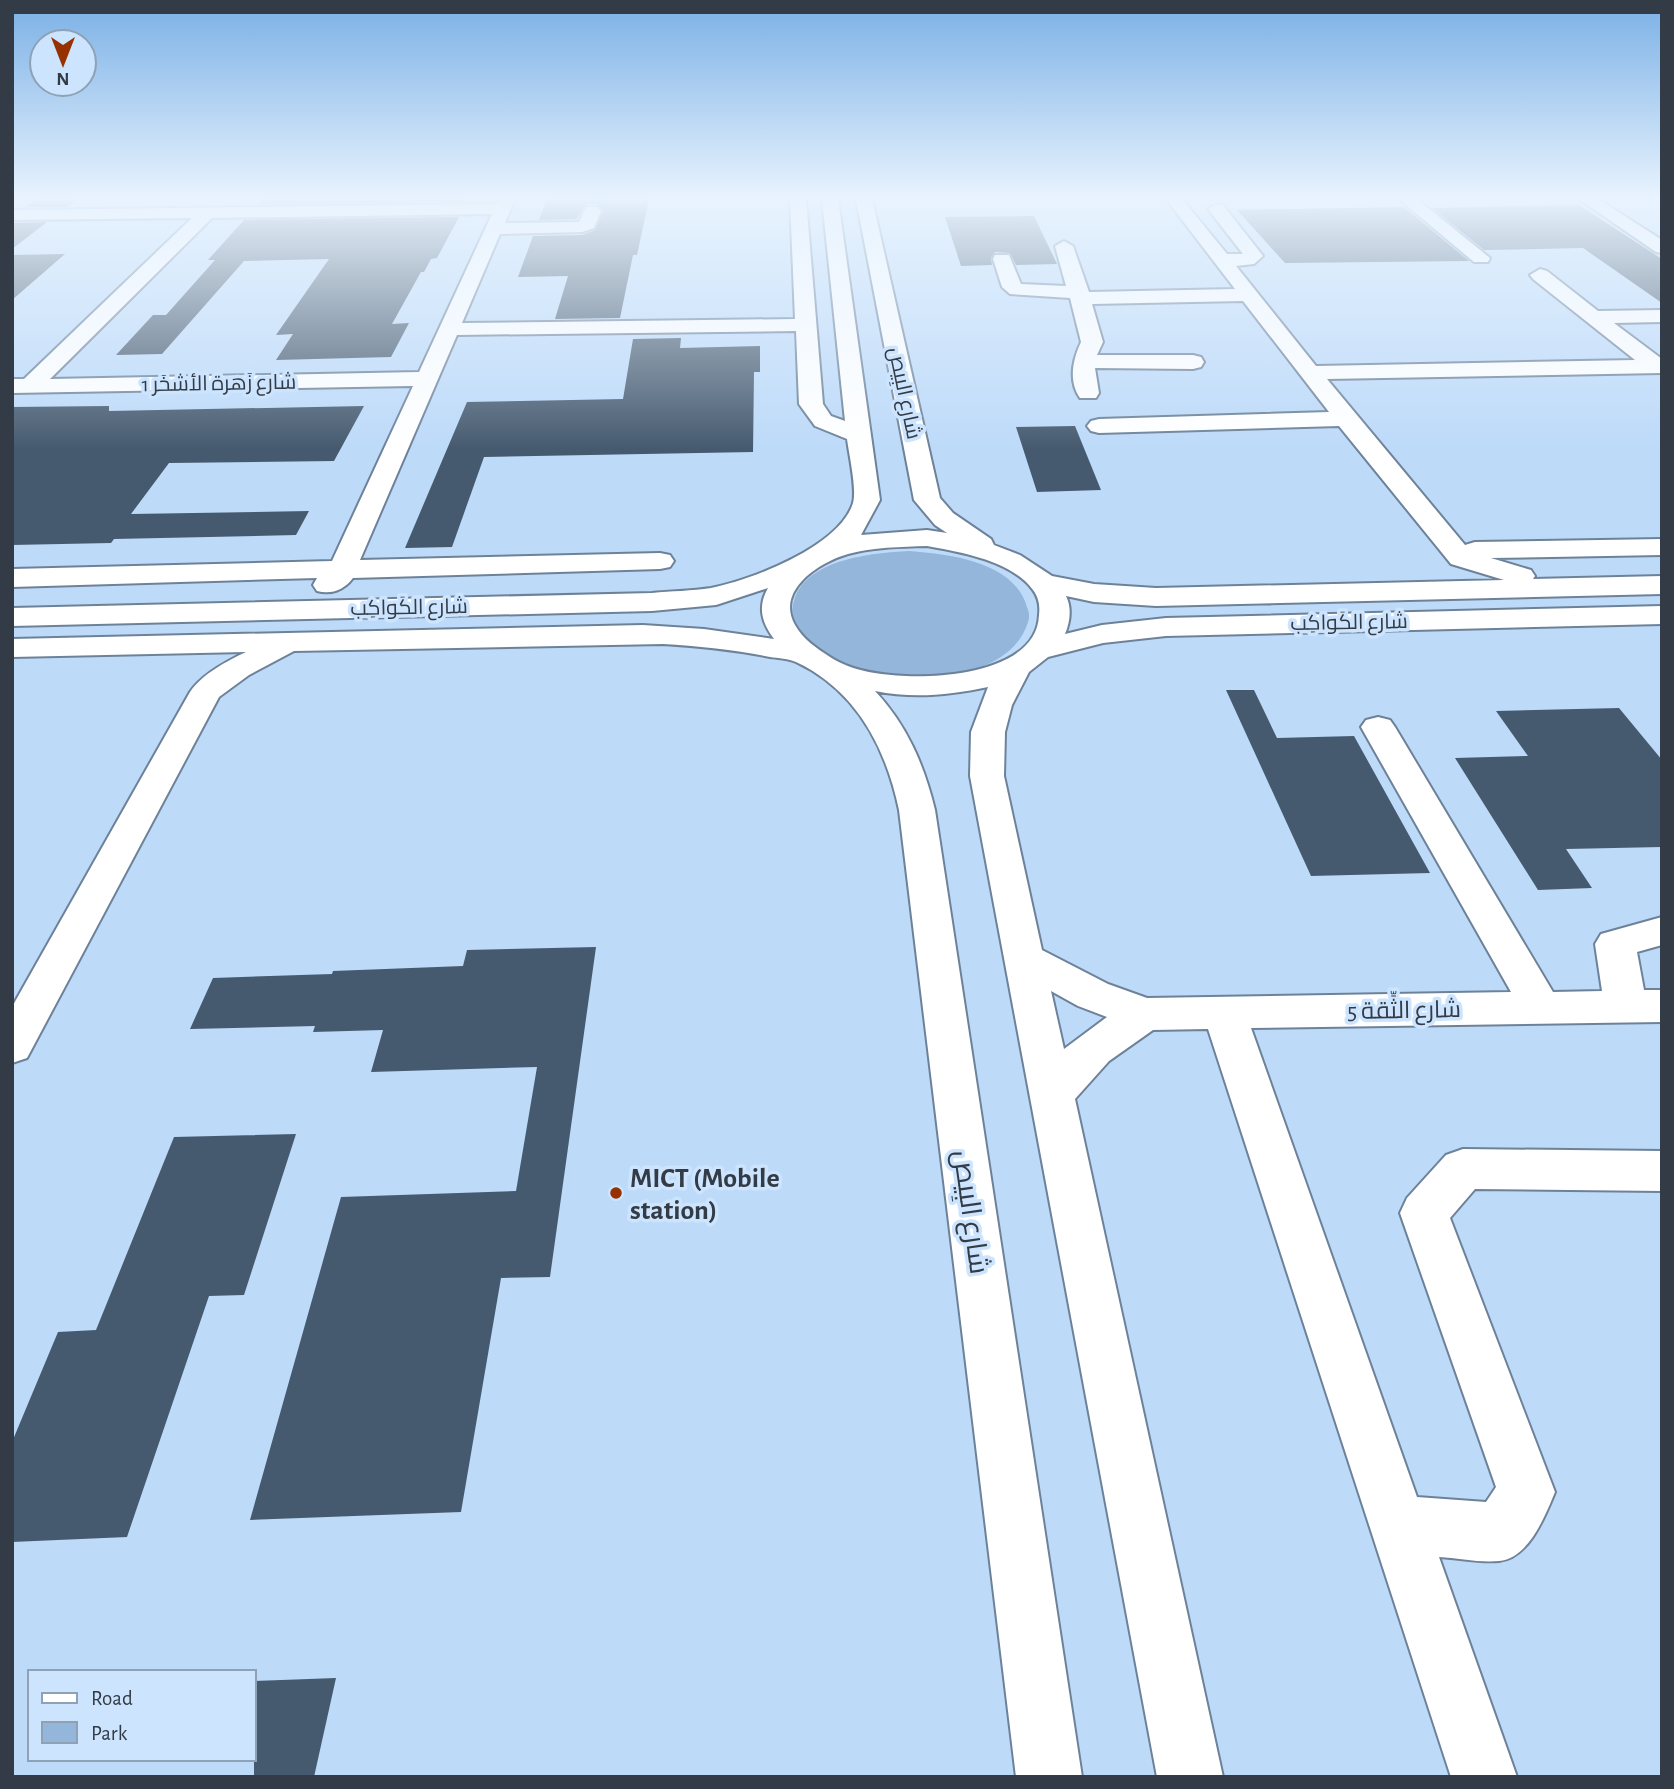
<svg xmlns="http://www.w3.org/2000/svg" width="1674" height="1789" viewBox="0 0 1674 1789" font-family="'Alegreya Sans',Cairo,sans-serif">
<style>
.built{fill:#bddaf9;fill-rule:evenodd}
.green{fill:#93b6da}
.building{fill:#465a6f}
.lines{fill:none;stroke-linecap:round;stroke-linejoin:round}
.minor-casing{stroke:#6d8299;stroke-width:4}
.minor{fill:#fff;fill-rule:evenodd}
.poi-dot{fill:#963101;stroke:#cce4fd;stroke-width:2.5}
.labels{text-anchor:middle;stroke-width:7;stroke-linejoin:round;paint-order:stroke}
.far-street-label{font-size:21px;fill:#333c46;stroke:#cce4fd}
.street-label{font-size:24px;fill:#333c46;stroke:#cce4fd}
.near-poi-label{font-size:28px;font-weight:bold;fill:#333c46;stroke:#cce4fd;text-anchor:start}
.near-street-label{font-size:28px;fill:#333c46;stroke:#cce4fd}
</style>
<rect width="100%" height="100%" fill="#cce4fd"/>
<path class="built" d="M12,199H1662V1777H12ZM30,1672H254V1759H30Z"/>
<path class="green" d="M909,551C948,554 1014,561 1027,607C1029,613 1030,616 1028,622C1006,693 871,686 820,654C808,646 799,635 794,622C791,613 792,609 794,601C805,559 873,553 909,551Z"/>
<path class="building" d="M37,199H77L67,207H26Z
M264,199H468L467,202L259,204Z
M547,199H649L637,255H633L620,318L555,319L568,276L518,277L533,236L582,235L595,230L603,212L598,204H586L577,219L539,220Z
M1579,205L1662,259V303L1583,248L1484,250L1432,208Z
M1404,207L1469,261L1285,263L1237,210Z
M1034,216L1057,264L1016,265L1010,253L995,252L991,258L992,265L961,266L945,217Z
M459,217L437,258L431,259L424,272H421L392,324L409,323L391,357L276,360L293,334L276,335L329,259L244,261L162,354L116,355L153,315H166L215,260H208L244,220Z
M47,222L12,249V223Z
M65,254L12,300V255Z
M681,338L680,348L760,346V372H754L753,452L484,457L452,547L405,548L467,402L623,399L633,339Z
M109,406V411L364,406L334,461L169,463L131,514L309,511L296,535L114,539L111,543L12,545V407Z
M1075,426L1101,490L1037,492L1016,427Z
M1226,690H1254L1277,738L1354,736L1430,873L1311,876Z
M1619,708L1662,760V847L1566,849L1592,888L1538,890L1455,758L1528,756L1496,711Z
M596,947L550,1277L501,1278L461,1512L250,1520L341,1197L516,1191L537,1067L371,1072L383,1030L313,1032L315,1026L190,1029L213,978L332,974L333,971L463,966L467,950Z
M296,1134L244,1295L209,1296L127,1537L12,1542V1442L58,1332L96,1330L174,1137Z
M336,1678L314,1777H254V1681Z"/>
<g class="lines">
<g class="minor-casing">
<path id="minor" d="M499,199H515L505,223L579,222L586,207H598L601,211L594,228L582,232L500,234L462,323L795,319L790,199H806L823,404L831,416L845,421L822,199H838L880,500L861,535L927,530L947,533L935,525L914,500L856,199H872L940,498L953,513L991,539L994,545L1020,555L1052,576L1094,584L1156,588L1504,580L1451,564L1339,426L1099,433L1091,431L1087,426L1091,421L1099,419L1329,412L1243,301L1092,304L1103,342L1097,355H1193L1201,357L1204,362L1201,367L1193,369L1095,368L1099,393L1096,398H1080C1068,381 1073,359 1081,342L1070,298L1010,294L1002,287L993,259L995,255H1009L1021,284L1066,286L1055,246L1064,241L1073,246L1089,292L1235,289L1166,199H1182L1227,254H1243L1208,209L1217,204L1223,205L1263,256L1254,264L1236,266L1316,366L1635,360L1533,279L1530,275L1540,269L1547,271L1598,311L1662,310V322L1614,323L1662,359V373L1327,379L1465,545L1475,542L1662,539V555L1491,558L1531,570L1535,576L1533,579L1662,576V594L1156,606L1094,602L1066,596C1072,608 1070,622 1065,634L1102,625L1166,618L1662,606V624L1166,636L1103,643L1048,657L1029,672L1012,705L1005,732L1004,776L1042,950L1108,984L1147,998L1511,992L1361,727L1366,720L1378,717L1390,720L1395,727L1553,992L1602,991L1595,944L1601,934L1662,917V945L1637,952L1644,990H1662V1022L1251,1028L1417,1497L1486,1502L1496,1487L1400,1213L1407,1198L1446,1155L1463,1149L1662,1151V1191L1475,1189L1450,1218L1555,1492C1545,1516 1529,1558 1499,1561C1480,1563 1458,1558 1439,1557L1517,1777H1451L1208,1029L1153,1030L1109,1061L1075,1099L1223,1777H1157L970,776L971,732L988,687C950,695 913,699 875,691C907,725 924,765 935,810L1082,1777H1016L899,810C886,748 856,690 796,662C789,659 778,658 770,657C735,650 699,646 663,644L294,651L249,675L219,697L27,1058L12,1063V1007L190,692C202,674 227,661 246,652L12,657V639L643,625L704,629L774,639C762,623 757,607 768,588L716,605L652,611L12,626V608L652,593C671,591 692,591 711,588C752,580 840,546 853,503C857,489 849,455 847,439L815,426L799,404L796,331L457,335L360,560L660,553L670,555L674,561L670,567L660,569L353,578C344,590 331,595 317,591L313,585L317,578L12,587V569L332,561L413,386L12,393V379H24L192,218L12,220V210L496,204ZM492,214L419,372L50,379L212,218ZM927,546C961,552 1012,561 1033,590C1039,598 1040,606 1039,615C1037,670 947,678 906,676C881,675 851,671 830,657C816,648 803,639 795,625C775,590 820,562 848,554C873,547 901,547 927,546ZM1051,991L1078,1006L1107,1017L1064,1049Z
M1399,199H1417L1490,258L1488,262H1474Z
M1579,199H1598L1662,240V253L1656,252Z"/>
</g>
<use href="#minor" class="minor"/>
</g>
<linearGradient id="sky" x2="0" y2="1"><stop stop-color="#7ab0e6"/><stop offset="0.44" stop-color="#e8f3fe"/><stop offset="1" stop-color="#e8f3fe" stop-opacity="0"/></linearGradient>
<rect width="1674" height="449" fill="url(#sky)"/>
<circle class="poi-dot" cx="616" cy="1193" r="7"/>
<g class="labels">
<g class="far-street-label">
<text transform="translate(219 383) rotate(-1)" y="7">شارع زَهرة الأشخَر 1</text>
<text transform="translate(905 393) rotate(78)" y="7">شارع البِيص</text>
<text transform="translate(409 607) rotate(-1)" y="7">شارع الكَواكِب</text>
<text transform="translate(1349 622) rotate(-1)" y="7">شارع الكَواكِب</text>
</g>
<g class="street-label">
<text transform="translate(1404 1010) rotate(-1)" y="8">شارع الثِّقة 5</text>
</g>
<g class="near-poi-label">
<text x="630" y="1187">MICT (Mobile<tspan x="630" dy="32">station)</tspan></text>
</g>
<g class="near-street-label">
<text transform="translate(972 1212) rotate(82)" y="10">شارع البِيص</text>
</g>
</g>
<rect width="1674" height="1789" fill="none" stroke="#333c46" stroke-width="28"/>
<rect x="28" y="1670" width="228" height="91" fill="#cce4fd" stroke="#8fa1b4" stroke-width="2"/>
<rect x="42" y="1693" width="35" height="10" fill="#ffffff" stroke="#8fa1b4" stroke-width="2"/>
<text x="91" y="1705" font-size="21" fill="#333c46">Road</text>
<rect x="42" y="1722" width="35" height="21" fill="#93b6da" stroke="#8fa1b4" stroke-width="2"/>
<text x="91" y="1740" font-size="21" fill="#333c46">Park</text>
<g transform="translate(63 63) rotate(180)"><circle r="33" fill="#cce4fd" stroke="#8fa1b4" stroke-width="2"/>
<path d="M0-5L12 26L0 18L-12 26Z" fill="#963101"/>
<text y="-10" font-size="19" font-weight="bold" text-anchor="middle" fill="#333c46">N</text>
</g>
</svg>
